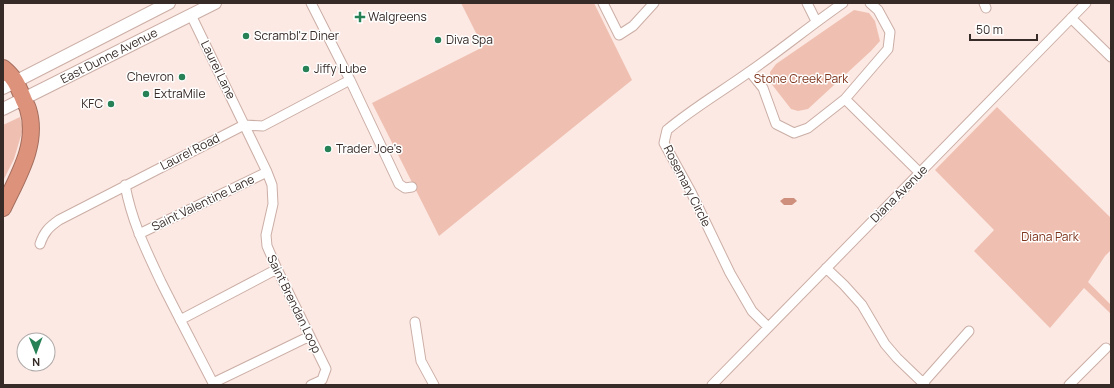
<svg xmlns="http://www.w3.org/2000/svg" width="1114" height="388" viewBox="0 0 1114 388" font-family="Manrope,sans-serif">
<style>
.green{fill:#efc0b1}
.water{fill:#ce907d}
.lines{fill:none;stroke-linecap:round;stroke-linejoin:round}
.street-casing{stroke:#cbaea5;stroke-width:11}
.secondary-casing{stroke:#cbaea5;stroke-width:14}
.highway-casing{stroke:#a36e5e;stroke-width:18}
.street{stroke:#fff;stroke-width:9}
.secondary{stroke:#fff;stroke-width:12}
.highway{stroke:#dd927b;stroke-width:16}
.poi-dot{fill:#278156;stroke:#fff;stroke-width:1.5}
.labels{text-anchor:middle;stroke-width:3;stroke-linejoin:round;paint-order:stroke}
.poi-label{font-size:12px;fill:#362b27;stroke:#fff;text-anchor:start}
.street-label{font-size:12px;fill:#362b27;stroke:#fff}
.park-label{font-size:12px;fill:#7e331b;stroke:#fff}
</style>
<rect width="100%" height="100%" fill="#fce9e4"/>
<path class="green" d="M461,3H594L632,80L439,236L372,103L483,47Z
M854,10L869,13L875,21L880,41L871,51L808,109L798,111L791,109L770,82V72L776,64Z
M997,107L1111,218V250L1105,256L1088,282L1111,305V314L1084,288L1050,328L974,251L994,230L935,170Z
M20,117L23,129L14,159L3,181V125Z"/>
<path class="water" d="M784,198H794L797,201L792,205H784L780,201Z"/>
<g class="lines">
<g class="street-casing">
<path id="street" d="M311,3L350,80L399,184L405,188L412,187
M603,3L619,35L633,26L654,3
M807,3L816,21
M984,3L986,8
M191,15L267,172L272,185L273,204L266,235L267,246L277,269L326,369L322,380L311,385
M1071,18L1111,57
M750,72L763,88L776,124L794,133L808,128L845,99L888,49L890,32L878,10L870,3
M845,99L920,173
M125,185C132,222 145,248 161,282C178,316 196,350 214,385
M139,234L267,172
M40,244C44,232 49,227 59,220L244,125L263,126L350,80
M826,268L844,285L862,305L885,344L897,358L925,385
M180,320L277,269
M415,322L421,361L434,385
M768,327L752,311L730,273L691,192L664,143L667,130C693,108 721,92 749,72C781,50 811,25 843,3
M213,383L310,336
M923,383L969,331
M712,385L1086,3
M1069,385L1106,348"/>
</g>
<g class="secondary-casing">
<path id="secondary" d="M3,88L169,3
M3,109L215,3"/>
</g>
<g class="highway-casing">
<path id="highway" d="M3,68C15,78 17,84 23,98C24,102 27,105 28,109C39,144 17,178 3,208"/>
</g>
<use href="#street" class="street"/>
<use href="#secondary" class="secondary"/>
<use href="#highway" class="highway"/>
</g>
<g class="poi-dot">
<path d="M358 11h4v4h4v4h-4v4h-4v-4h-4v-4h4z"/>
<circle cx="246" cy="36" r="4"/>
<circle cx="438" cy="40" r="4"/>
<circle cx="306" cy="69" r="4"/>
<circle cx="182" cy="77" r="4"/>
<circle cx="146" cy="94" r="4"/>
<circle cx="111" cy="104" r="4"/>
<circle cx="328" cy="149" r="4"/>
</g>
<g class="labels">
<g class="poi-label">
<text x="368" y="21">Walgreens</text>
<text x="254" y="40">Scrambl'z Diner</text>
<text x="446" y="44">Diva Spa</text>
<text x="314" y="73">Jiffy Lube</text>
<text x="174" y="81" text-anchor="end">Chevron</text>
<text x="154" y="98">ExtraMile</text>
<text x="103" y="108" text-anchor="end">KFC</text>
<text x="336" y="153">Trader Joe's</text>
</g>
<g class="street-label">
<text transform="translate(109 56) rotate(-27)" y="4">East Dunne Avenue</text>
<text transform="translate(218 70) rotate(64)" y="4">Laurel Lane</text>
<text transform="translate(190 152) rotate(-27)" y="4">Laurel Road</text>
<text transform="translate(687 186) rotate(63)" y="4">Rosemary Circle</text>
<text transform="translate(899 194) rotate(-45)" y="4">Diana Avenue</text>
<text transform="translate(203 203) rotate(-26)" y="4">Saint Valentine Lane</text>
<text transform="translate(294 304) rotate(64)" y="4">Saint Brendan Loop</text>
</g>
<g class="park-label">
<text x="801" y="83">Stone Creek Park</text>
<text x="1050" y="241">Diana Park</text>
</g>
</g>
<rect width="1114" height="388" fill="none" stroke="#362b27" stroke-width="8"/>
<g transform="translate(36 352) rotate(179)"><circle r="19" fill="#ffffff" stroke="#afaaa9"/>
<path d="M0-3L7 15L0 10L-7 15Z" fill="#278156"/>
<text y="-6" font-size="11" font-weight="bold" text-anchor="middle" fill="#362b27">N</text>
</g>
<path d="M970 34v6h67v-6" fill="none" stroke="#362b27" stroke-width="2"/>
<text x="976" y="34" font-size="12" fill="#362b27" stroke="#ffffff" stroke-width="3" paint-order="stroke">50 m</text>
</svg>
